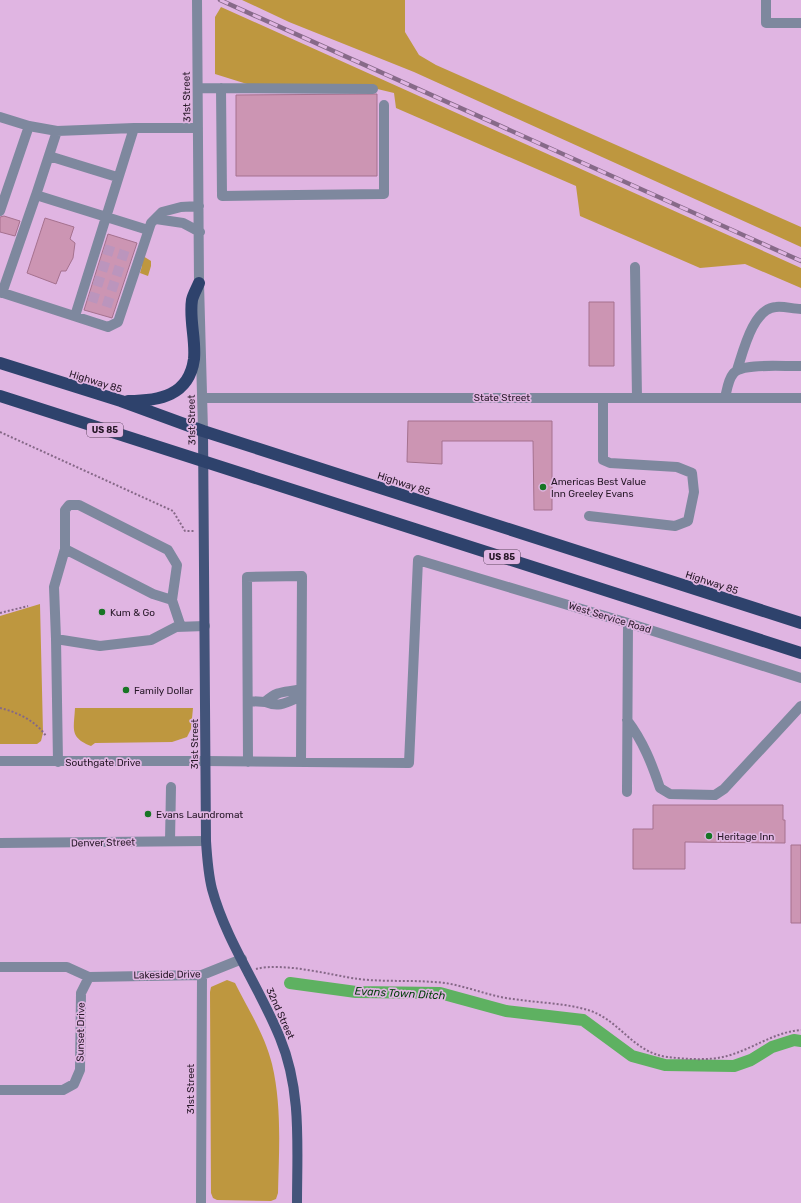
<svg xmlns="http://www.w3.org/2000/svg" width="801" height="1203" viewBox="0 0 801 1203" font-family="Rubik,sans-serif">
<style>
.green{fill:#be973f}
.lines{fill:none;stroke-linecap:round;stroke-linejoin:round}
.canal{stroke:#5eb161;stroke-width:12}
.building{fill:#cc95b3;stroke:#a5718e}
.minor-tunnel{stroke:#bb95bd;stroke-width:10;stroke-dasharray:10 5;stroke-linecap:butt}
.path{stroke:#856887;stroke-width:2;stroke-dasharray:2 2;stroke-linecap:butt}
.minor{stroke:#7e889e;stroke-width:10}
.major{stroke:#43547a;stroke-width:10}
.highway{stroke:#2e426c;stroke-width:12}
.rail-casing{stroke:#876a89;stroke-width:4.5}
.rail{stroke:#e0b5e2;stroke-width:3;stroke-dasharray:9;stroke-linecap:butt}
.poi-dot{fill:#177524;stroke:#e0b5e2;stroke-width:1.5}
.labels{text-anchor:middle;stroke-width:3.5;stroke-linejoin:round;paint-order:stroke}
.shield{fill:#e0b5e2;stroke:#5e465f;stroke-width:1}
.shield-label{font-size:9px;font-weight:bold;fill:#261727}
.street-label{font-size:10px;fill:#261727;stroke:#e0b5e2}
.poi-label{font-size:10px;fill:#261727;stroke:#e0b5e2;text-anchor:start}
.water-label{font-size:11px;font-style:italic;fill:#003e09;stroke:#e0b5e2}
</style>
<rect width="100%" height="100%" fill="#e0b5e2"/>
<path class="green" d="M242,0H405V32L419,55L436,65L801,227V247L414,72L289,22Z
M221,7L801,268V288L745,264L700,268L580,216L576,186L396,108L394,93L369,87L247,84L215,74V17Z
M143,256L151,261V266L148,276L140,273L142,266L137,264Z
M40,604L43,733L41,741L37,744H0V616Z
M75,708H193L191,729L187,737L172,742L95,743L91,746C69,737 74,729 75,708Z
M227,980L235,983C248,1009 265,1035 272,1064C282,1106 279,1150 278,1193L276,1199L271,1201L217,1200L213,1198L211,1193L210,992L211,987Z"/>
<g class="lines">
<path class="canal" d="M290,983L356,992L440,993L506,1011L583,1020L632,1056L665,1065L734,1066L751,1060L772,1047L794,1040L801,1041"/>
</g>
<path class="building" d="M377,94V176H236V95Z
M4,216L20,221L15,236L0,232V217Z
M45,218L74,227L70,239L75,243L73,258L66,271H61L56,284L27,273Z
M108,234L137,243L112,318L84,310Z
M589,302H614V366H589Z
M408,421H552V510H534L533,441H442V464L407,462Z
M653,805H783V820H785V843L685,842V869H633V829H653Z
M791,845H801V923H791Z"/>
<g class="lines">
<path class="minor-tunnel" d="M104,249L132,258
M99,265L127,274
M94,280L122,289
M89,296L117,305"/>
<path class="path" d="M0,432L173,511L185,531H195
M0,613L28,606
M0,708C17,712 36,721 46,736
M256,969C283,962 331,975 358,979C384,982 408,980 434,982C461,983 486,996 513,999C539,1003 567,1003 591,1011C621,1022 633,1052 667,1057C686,1059 709,1061 727,1056C753,1049 774,1032 801,1030"/>
<path class="minor" d="M197,0L199,283L203,431
M766,0V23H801
M198,88L373,89
M221,88L222,196L384,194V105
M0,117L29,126L57,131L134,128H198
M57,131L36,195L148,230
M49,156L117,177
M0,211L29,126
M156,219L183,223L200,232
M635,267L637,398
M0,292L108,327L118,322L151,223L162,212L181,207L199,206
M2,293L36,195
M75,316L134,128
M737,370C743,352 753,308 776,307C784,306 793,309 801,309
M202,398H801
M725,398C727,390 728,380 733,374C741,362 787,367 801,366
M589,516L675,526L688,521L694,492L692,473L677,467L610,463L603,460V398
M65,549L153,594L172,600
M181,627L172,600L177,565L168,550L79,505H69L65,510V549L54,587L56,639L100,646L151,640L176,627L205,626
M56,639L58,762
M248,701L265,702C279,689 286,693 301,689
M265,702C277,707 284,704 295,699L297,690
M627,720C643,741 652,764 660,788L670,794L715,795L724,789L801,706
M0,761H206L409,763L418,560L628,623L801,678
M248,762L247,577L302,576L301,762
M627,792L628,623
M170,841L171,787
M0,843L206,841
M0,967H67L89,977L81,993L80,1070L74,1084L63,1090H0
M89,977L202,975L242,959
M201,1203L202,975"/>
<path class="major" d="M203,431L206,841C207,857 208,873 212,889C226,941 260,988 280,1038C302,1091 297,1147 297,1203"/>
<path class="highway" d="M0,363L121,401L203,431L801,623
M0,396L801,653
M128,401C159,401 189,396 194,359C196,340 189,319 192,300C193,295 197,288 199,283"/>
<g class="rail-casing">
<path id="rail" d="M220,0L801,261"/>
</g>
<use href="#rail" class="rail"/>
</g>
<g class="poi-dot">
<circle cx="543" cy="487" r="4"/>
<circle cx="102" cy="612" r="4"/>
<circle cx="126" cy="690" r="4"/>
<circle cx="148" cy="814" r="4"/>
<circle cx="709" cy="836" r="4"/>
</g>
<g class="labels">
<g class="shield">
<rect x="87" y="423" width="36" height="14" rx="3"/>
<rect x="484" y="550" width="36" height="14" rx="3"/>
</g>
<g class="shield-label">
<text x="105" y="433">US 85</text>
<text x="502" y="560">US 85</text>
</g>
<g class="street-label">
<text transform="translate(186 97) rotate(-91)" y="4">31st Street</text>
<text transform="translate(96 381) rotate(17)" y="4">Highway 85</text>
<text x="502" y="401">State Street</text>
<text transform="translate(191 420) rotate(-91)" y="4">31st Street</text>
<text transform="translate(404 483) rotate(18)" y="4">Highway 85</text>
<text transform="translate(712 582) rotate(18)" y="4">Highway 85</text>
<text transform="translate(610 617) rotate(17)" y="4">West Service Road</text>
<text transform="translate(194 744) rotate(-90)" y="4">31st Street</text>
<text x="103" y="766">Southgate Drive</text>
<text transform="translate(103 842) rotate(-1)" y="4">Denver Street</text>
<text transform="translate(167 974) rotate(-1)" y="4">Lakeside Drive</text>
<text transform="translate(281 1013) rotate(66)" y="4">32nd Street</text>
<text transform="translate(80 1032) rotate(-89)" y="4">Sunset Drive</text>
<text transform="translate(190 1089) rotate(-90)" y="4">31st Street</text>
</g>
<g class="poi-label">
<text x="551" y="485">Americas Best Value<tspan x="551" dy="12">Inn Greeley Evans</tspan></text>
<text x="110" y="616">Kum &amp; Go</text>
<text x="134" y="694">Family Dollar</text>
<text x="156" y="818">Evans Laundromat</text>
<text x="717" y="840">Heritage Inn</text>
</g>
<g class="water-label">
<text transform="translate(400 993) rotate(3)" y="4">Evans Town Ditch</text>
</g>
</g>
</svg>
